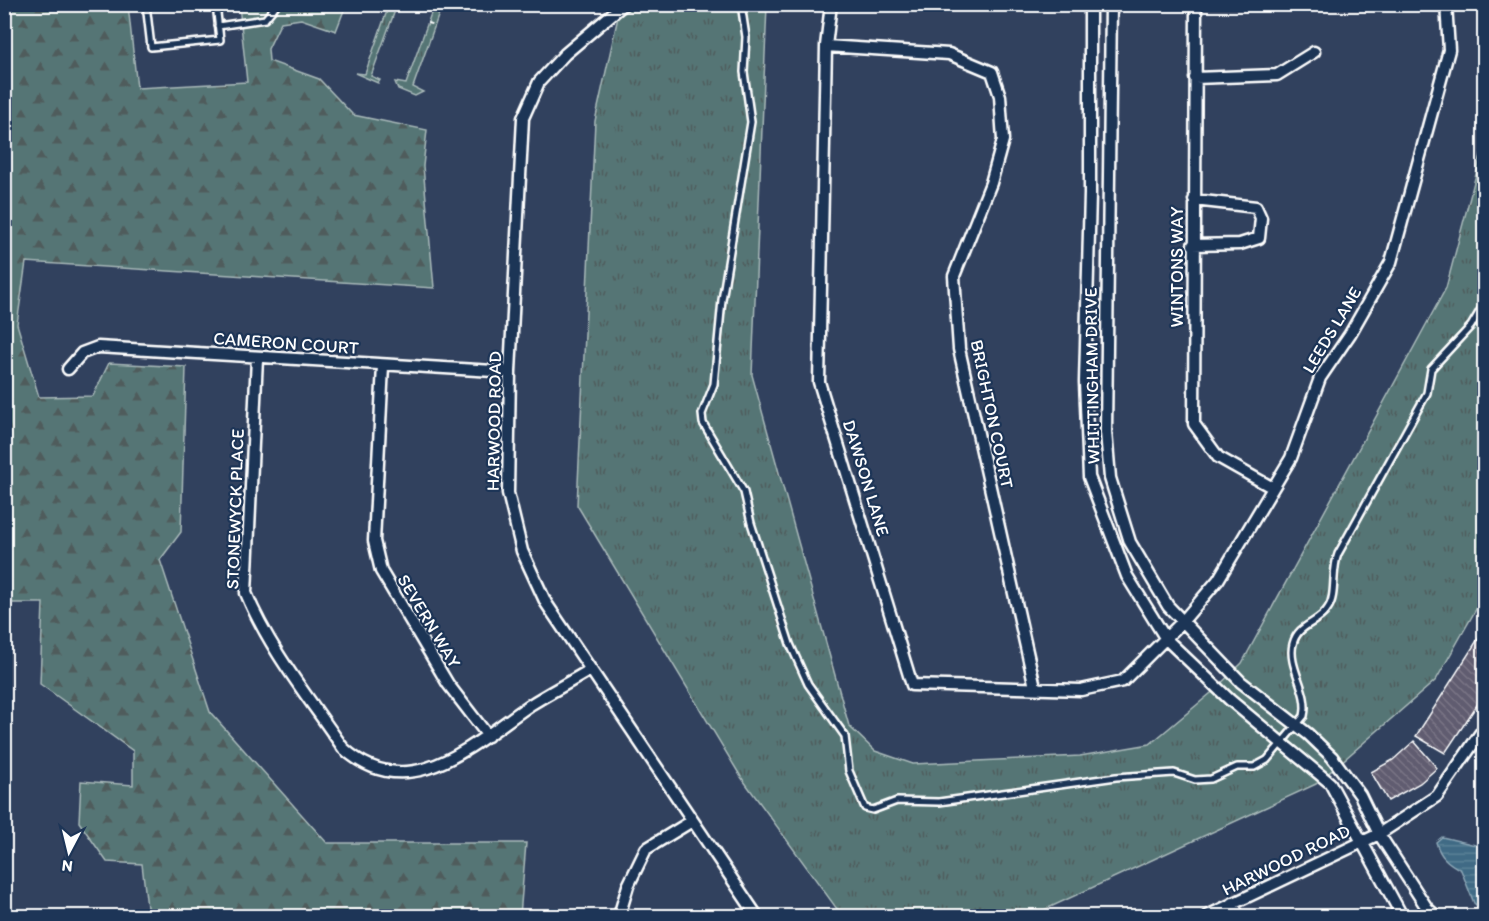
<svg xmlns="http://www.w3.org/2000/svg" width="1489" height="921" viewBox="0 0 1489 921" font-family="Itim,sans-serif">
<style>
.grass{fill:url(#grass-tufts);stroke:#aababa;stroke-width:1.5}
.forest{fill:url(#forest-firs);stroke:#aababa;stroke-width:1.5}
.water{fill:url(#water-rules);stroke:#8ca6b6;stroke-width:1.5}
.building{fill:url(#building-back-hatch);stroke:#fff;stroke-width:1.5}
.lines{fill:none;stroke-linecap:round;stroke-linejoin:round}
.service-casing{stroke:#fff;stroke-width:10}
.minor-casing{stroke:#fff;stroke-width:15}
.path{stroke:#fff;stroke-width:2;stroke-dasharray:4.5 4.5;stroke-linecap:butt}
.service{stroke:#1d3557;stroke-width:5}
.minor{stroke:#1d3557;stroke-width:10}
.labels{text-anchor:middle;stroke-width:4.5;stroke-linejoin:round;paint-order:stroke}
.street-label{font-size:18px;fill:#fff;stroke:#1d3557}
</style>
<defs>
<pattern id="grass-tufts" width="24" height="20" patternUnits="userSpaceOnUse" patternTransform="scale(1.5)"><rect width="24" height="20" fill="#547575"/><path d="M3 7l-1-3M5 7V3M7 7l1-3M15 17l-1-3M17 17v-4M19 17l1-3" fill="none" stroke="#4f5c5c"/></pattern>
<pattern id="forest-firs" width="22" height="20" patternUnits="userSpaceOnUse" patternTransform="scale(1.5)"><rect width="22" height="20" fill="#547575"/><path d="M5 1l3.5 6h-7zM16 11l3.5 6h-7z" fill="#4f5c5c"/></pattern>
<pattern id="water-rules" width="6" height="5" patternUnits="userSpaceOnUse" patternTransform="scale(1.5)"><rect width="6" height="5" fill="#3f6b85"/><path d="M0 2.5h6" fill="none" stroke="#5c8197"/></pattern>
<pattern id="building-back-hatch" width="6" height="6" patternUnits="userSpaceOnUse" patternTransform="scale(1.5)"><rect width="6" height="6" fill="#615c70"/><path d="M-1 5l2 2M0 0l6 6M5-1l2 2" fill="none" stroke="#797485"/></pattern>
</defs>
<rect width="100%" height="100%" fill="#31415e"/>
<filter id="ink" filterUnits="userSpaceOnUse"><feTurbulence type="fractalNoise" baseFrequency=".0167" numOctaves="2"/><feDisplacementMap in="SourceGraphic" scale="12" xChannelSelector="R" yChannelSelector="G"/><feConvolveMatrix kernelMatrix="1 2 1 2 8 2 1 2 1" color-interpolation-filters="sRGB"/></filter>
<g filter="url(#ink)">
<path class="grass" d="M389,5H397L371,76L380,80L378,83L355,73L365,74Z
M434,5H442L413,87L423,92L415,96L398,89L395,82L406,84Z
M624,5H767L752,375L849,726L875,751L913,764L1080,756L1150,744L1211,693L1242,663L1446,288L1484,144V595L1436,680L1316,784L1031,916H855L837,909L741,777L577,505L595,121L620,8Z"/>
<path class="forest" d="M4,5H128L137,88L247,82L239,5H346L336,31L301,19L281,22L268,49L269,61L319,79L353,115L427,130L423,166L434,288L26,262L17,324L39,397L93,396L109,363L186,367L181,532L160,560L210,712L327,843H526L520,916H148L142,864L107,862L79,822L81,781L133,785V751L40,684L43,603H5Z"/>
<path class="water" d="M1442,837L1484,847V912L1474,903L1461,870C1448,863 1440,857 1436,842Z"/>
<path class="building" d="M1485,628V693L1445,753L1416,736Z
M1414,741L1437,768L1420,783L1388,801L1371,772L1393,760Z"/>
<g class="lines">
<g class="service-casing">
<path id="service" d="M146,4L151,47L220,40L216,4
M741,4L746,37L744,72L751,122L722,300L714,384L702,414L703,423L744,492L751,523L790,644L808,684L845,736L849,771L865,808L873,810L897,801L939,802L1116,777L1174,773L1195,780L1211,779L1237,767H1254L1267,760L1304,716C1310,691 1287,667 1293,644C1298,623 1319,624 1328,608C1337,595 1331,572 1338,554L1427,393L1431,369L1471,326L1484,304
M218,26L265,19L277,4"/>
</g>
<g class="minor-casing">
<path id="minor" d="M624,4L565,54L539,82L523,118L510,372L508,493L522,551L546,603L757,916
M831,4L826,46L819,382L912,685L1081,690L1123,681L1183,621L1218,580L1291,458L1320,378L1350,334L1391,262L1449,50L1446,4
M1090,4V194L1085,382L1089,477L1127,576L1166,639L1230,700L1330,783L1402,916
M1111,4L1106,432L1110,478L1130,542L1168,606L1241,682L1308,734L1332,757L1360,795L1379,834L1427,908L1436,916
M1196,4L1194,424L1218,457L1273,488
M826,46L949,54L992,72L1000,96L1003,140L991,183L954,276L959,349L1035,687
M1195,78L1277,75L1314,52
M1193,245L1240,244L1259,238L1261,218L1256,207L1194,200
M257,358L246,593C269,649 309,698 343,748C409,808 474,743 530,705C549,693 570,682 590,670
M383,366L374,541L381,571L448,684L488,736
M68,369L82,353L98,347L510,372
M1233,903L1238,916
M619,916L628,886L646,849L692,821
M1207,916L1379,834L1437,796L1484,728"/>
</g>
<path class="path" d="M427,23L435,25"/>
<use href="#service" class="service"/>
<use href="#minor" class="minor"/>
</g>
</g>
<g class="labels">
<g class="street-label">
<text transform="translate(1177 267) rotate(-90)" y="6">WINTONS WAY</text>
<text transform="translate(1332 330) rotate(-59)" y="6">LEEDS LANE</text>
<text transform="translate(286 343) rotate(4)" y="6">CAMERON COURT</text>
<text transform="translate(1092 376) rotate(-91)" y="6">WHITTINGHAM DRIVE</text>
<text transform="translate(992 414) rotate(78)" y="6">BRIGHTON COURT</text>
<text transform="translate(494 421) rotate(-89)" y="6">HARWOOD ROAD</text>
<text transform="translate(866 478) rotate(73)" y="6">DAWSON LANE</text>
<text transform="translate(235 509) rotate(-88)" y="6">STONEWYCK PLACE</text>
<text transform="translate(429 621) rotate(59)" y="6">SEVERN WAY</text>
<text transform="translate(1286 860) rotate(-26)" y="6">HARWOOD ROAD</text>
</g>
</g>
<rect width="1489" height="921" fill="none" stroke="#1d3557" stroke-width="24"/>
<rect x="12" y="12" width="1465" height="897" fill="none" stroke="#fff" stroke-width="2" filter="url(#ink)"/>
<g transform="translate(69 852) rotate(187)" stroke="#1d3557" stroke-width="4.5" paint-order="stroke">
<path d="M0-4.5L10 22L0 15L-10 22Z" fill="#ffffff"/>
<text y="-9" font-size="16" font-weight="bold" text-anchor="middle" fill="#ffffff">N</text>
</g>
</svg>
